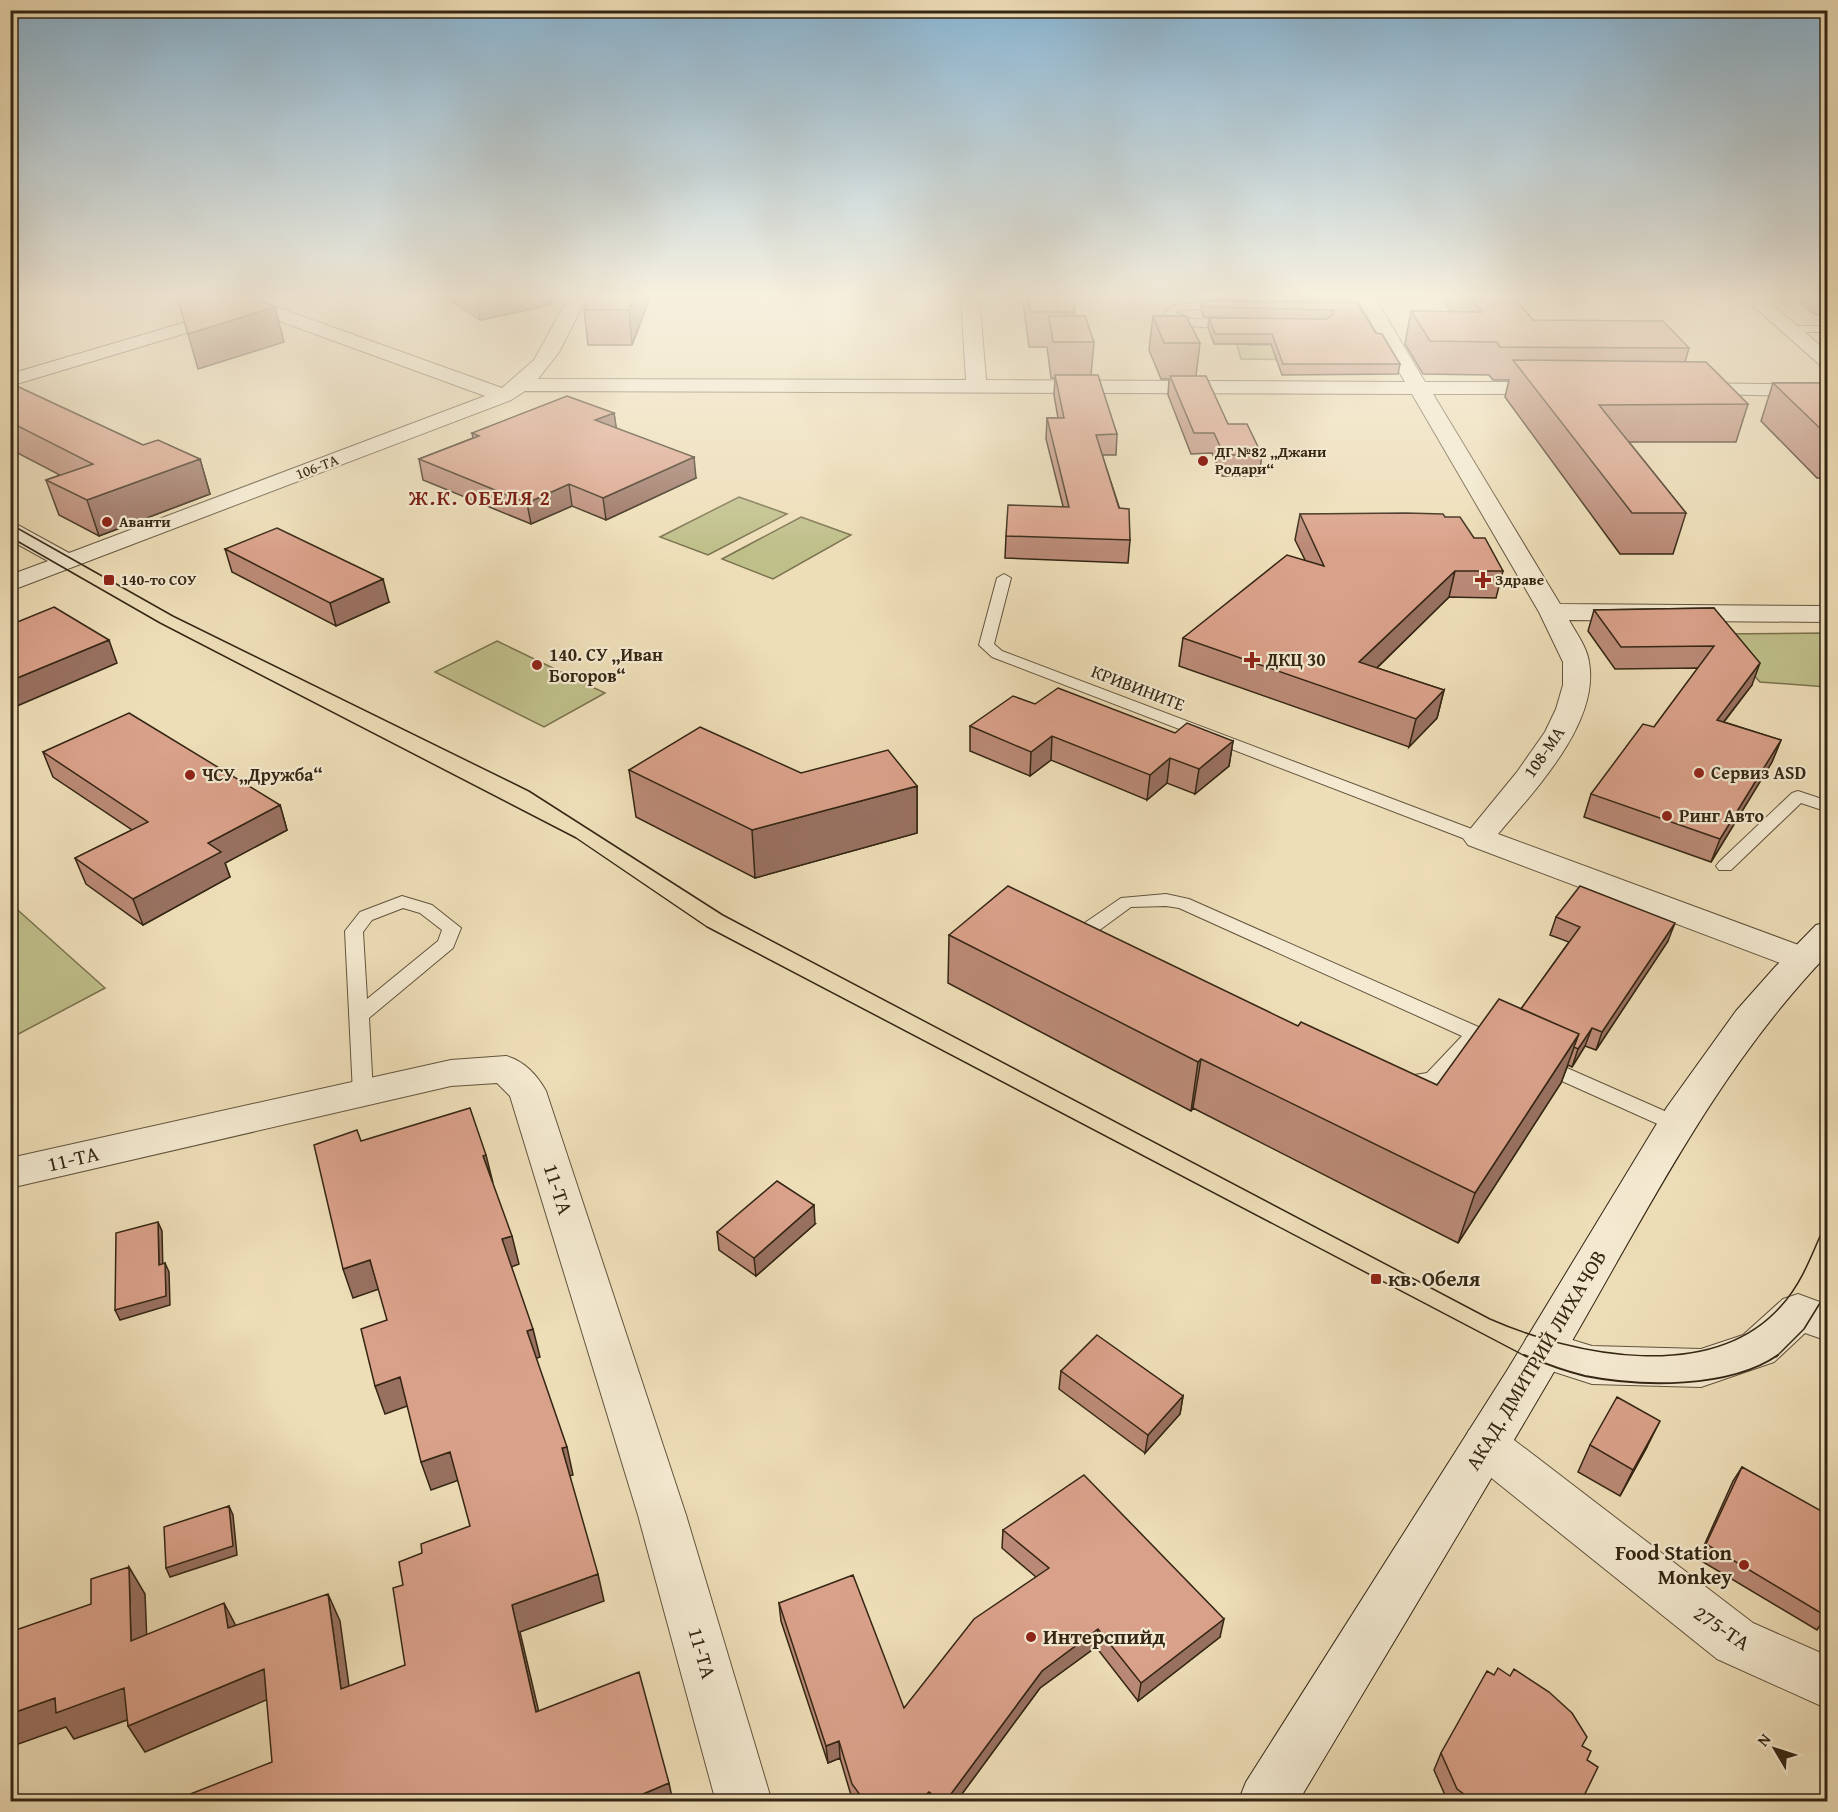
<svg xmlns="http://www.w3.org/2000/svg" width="1838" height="1812" viewBox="0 0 1838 1812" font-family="'Gentium Book Plus',serif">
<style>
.green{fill:#bfbf8a;stroke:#7a724f;stroke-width:1.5}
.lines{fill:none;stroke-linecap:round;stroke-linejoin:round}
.lane-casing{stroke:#62543d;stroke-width:2}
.street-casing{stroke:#62543d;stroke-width:2}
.secondary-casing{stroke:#342614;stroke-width:2}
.lane{fill:#f4ead1;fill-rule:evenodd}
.street{fill:#f4ead1;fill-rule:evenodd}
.secondary{fill:#f4ead1;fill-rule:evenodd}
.tram-far1{stroke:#342614;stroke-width:1.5}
.tram{stroke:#342614;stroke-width:2}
.wall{fill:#bb8a77;stroke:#342614;stroke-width:1.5}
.shaded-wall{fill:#997161;stroke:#342614;stroke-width:1.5}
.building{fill:#daa18a;stroke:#342614;stroke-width:1.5}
.poi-dot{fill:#8f2418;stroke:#f4ead1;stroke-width:2}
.labels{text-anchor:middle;stroke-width:4.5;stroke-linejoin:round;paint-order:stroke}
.far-poi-label{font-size:15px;font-weight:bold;fill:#342614;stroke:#f4ead1;text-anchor:start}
.far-street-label{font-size:15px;fill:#342614;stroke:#f4ead1}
.poi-label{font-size:18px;font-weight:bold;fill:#342614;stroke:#f4ead1;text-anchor:start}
.street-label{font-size:18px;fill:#342614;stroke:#f4ead1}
.far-district-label{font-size:20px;font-weight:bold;letter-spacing:1.5px;fill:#7a1f14;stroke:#f4ead1}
.near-street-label{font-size:21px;fill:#342614;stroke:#f4ead1}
.near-poi-label{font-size:21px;font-weight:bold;fill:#342614;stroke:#f4ead1;text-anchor:start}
</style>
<rect width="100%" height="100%" fill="#eedeb8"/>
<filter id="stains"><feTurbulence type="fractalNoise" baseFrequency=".00333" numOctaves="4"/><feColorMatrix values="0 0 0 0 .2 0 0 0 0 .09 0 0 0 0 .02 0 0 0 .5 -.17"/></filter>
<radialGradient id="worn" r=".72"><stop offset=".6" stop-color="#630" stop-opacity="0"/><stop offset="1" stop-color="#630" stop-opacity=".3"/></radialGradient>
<path class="green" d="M1236,341L1249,345H1300L1305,360L1241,359Z
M739,497L787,514L708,555L660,537Z
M801,517L851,535L773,579L722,559Z
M1827,633V687L1760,682L1716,634Z
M497,641L605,693L544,727L435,672Z
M11,904L105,988L11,1038Z"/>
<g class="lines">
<g class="lane-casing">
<path id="lane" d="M1747,295H1828V301L1751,299Z
M1225,303L1228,304V308L1180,310L1176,313L1191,319L1233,320L1238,323L1237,325C1215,329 1181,330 1165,313L1177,304Z
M1828,326V332H1789L1784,329L1789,326Z
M1004,574L1011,578L994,644L1002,651L1485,834L1488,838L1485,842H1473L992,657L979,645L997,578Z
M1798,791L1828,801V812L1801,803L1731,870H1719L1716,866L1719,862L1792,793Z
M1166,894L1189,899L1483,1029L1502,1038L1505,1043L1502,1048L1495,1050L1478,1044L1440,1084L1403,1090L1396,1088L1393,1083L1396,1078L1427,1073L1462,1036L1179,908L1166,906L1131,907L1086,940L1083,946H1069L1067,942L1070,933L1121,898Z
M402,896L432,905L461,928L453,948L369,1018L373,1093L370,1098L363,1100L356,1098L353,1093L345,931L360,912ZM403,908L420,913L442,930L438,941L367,999L363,932L372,920Z
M1542,1057L1685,1120L1689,1125L1685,1130L1678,1133L1671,1130L1535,1069L1532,1064L1535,1059Z"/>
</g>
<g class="street-casing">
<path id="street" d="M216,295H243L502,388L534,360L570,295H588L559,352L538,379L966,380L961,295H979L986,380L1405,382L1355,295H1373L1425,382H1553L1560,384L1563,388L1560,392L1553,394H1433L1560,604L1828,606V622L1569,620C1576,633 1587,647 1589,662C1600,723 1534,791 1498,834L1812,950L1817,958L1812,966L1800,969L1788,966L1468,845L1463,838L1517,772L1545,732L1556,709L1563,685V662L1539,612L1412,394L525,391L511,400L10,591V575L48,561L10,540V523L18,525L69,553L485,396L219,299Z
M1741,295H1761L1828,352V368L1821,366Z
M227,310L233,311L236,315L233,319L10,386V374Z
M1688,383L1828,385V397L1681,393L1678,389L1681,385Z
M506,1056C524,1061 537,1075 546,1091L686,1515L772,1802H716L638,1515L510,1096L497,1083L451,1086L10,1188V1158L451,1060Z
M1798,1294L1828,1305V1341L1805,1333L1774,1362L1701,1387L1592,1384L1527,1363L1521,1350L1527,1337L1543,1331L1592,1346L1701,1349L1743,1335L1783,1299Z
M1485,1424L1501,1430L1753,1623L1828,1656V1709L1717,1659L1469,1460L1462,1445L1469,1430Z"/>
</g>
<g class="secondary-casing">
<path id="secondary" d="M1828,922V954C1721,1065 1652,1202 1576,1334C1485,1491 1391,1646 1298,1802H1238L1246,1782L1508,1369L1667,1107L1736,1011L1775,967L1816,925Z"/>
</g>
<use href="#lane" class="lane"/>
<use href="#street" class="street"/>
<use href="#secondary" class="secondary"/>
<path class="tram-far1" d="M10,524L173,616L529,791L723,915L1490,1319C1574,1356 1712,1384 1781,1306C1804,1281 1814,1248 1828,1218
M10,537L160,623L576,838L707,927L1527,1357
M1776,1357L1804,1329L1828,1290"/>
<path class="tram" d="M1524,1355C1543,1363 1564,1371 1585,1376C1641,1387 1729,1389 1778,1355"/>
</g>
<path class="wall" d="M443,295H550L551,305L480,320Z
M591,295H651L632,345H588L584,310Z
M1022,295H1071L1074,316L1094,342L1091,375L1117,434L1116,455H1102L1130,540L1128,563L1005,558L1006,536L1063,506L1046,439L1047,418H1058L1054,395L1055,378H1051L1047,347H1029Z
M1195,295H1350L1349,302L1197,300Z
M1439,295H1512L1533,320L1689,348L1685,362L1748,404L1736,442H1629L1686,513L1673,554H1620L1505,397L1509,380H1493L1489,375L1423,374L1405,344L1411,311L1451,312Z
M1803,295H1827V315H1816L1800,303Z
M1202,301L1357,303L1376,333L1400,364L1398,374L1282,375L1271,344H1214L1208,327L1209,318H1250L1204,317L1201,310Z
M1153,316L1200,343L1196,376L1228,424L1262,455L1259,476H1222L1212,453L1191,454L1168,395L1169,379H1161L1149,350Z
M10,383L143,445L200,459L210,494L99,536L59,515L46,480L60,475L10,449Z
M1773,383H1827V478H1817L1761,421Z
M614,413L616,428L696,478L606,520L572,506L531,524L423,480L419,459L473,438L472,433Z
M1300,514L1445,517L1474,538L1503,571L1496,598L1449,597L1377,668L1444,690L1437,718L1409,747L1179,666L1183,638L1305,560L1295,540Z
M225,549L389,602L336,626L232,572Z
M1714,608L1752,685L1724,722L1781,740L1772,762L1711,862L1584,817L1591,794L1654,727L1698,668L1615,669L1588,631L1594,610Z
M1035,704L1175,733L1233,741L1229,766L1195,794L1167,783L1147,800L1051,760L1030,776L970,751V726Z
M43,752L280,805L287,830L225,863L230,877L143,925L86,884L75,858L132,830L53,777Z
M629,770L801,773L917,786V833L755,878L636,817Z
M1556,917L1668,941L1596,1050L1585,1046L1572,1067L1568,1065L1561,1083L1458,1243L1193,1108L1191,1111L948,983L949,935L1298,1026L1437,1085L1521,1009L1569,942L1550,935Z
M815,1224L756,1276L719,1250L717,1232Z
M1061,1371L1183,1396L1180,1414L1145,1453L1059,1389Z
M1590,1445L1647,1447L1620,1496L1578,1472Z
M1742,1467L1827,1526V1617L1826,1616L1817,1630L1698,1559L1733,1481Z
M1003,1530L1220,1637L1138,1701L1096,1647L1040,1688L956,1802H853L840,1758L828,1763L781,1621L779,1603L904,1708L1036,1577L1002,1548Z
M1494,1675L1582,1746L1587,1760L1581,1802H1448L1434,1770L1441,1753Z"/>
<path class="shaded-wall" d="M476,295H550L551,305L480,320Z
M635,295H651L632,345L629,310Z
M275,307L284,342L198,369L188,334Z
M614,413L617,433L595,420Z
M694,457L696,478L606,520L603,498Z
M200,459L210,494L99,536L87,500Z
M569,484L572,506L531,524L527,503Z
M1455,571L1449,597L1354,690L1359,662Z
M383,579L389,602L336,626L330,603Z
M109,640L117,663L10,709V681Z
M1760,663L1752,685L1708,742L1717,720Z
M1444,690L1437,718L1409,747L1416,719Z
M1052,736L1051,760L1030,776L1031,752Z
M1781,740L1772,762L1711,862L1720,839Z
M1233,741L1229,766L1195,794L1199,769Z
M1170,758L1167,783L1147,800L1150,775Z
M917,786V833L755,878L752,830Z
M280,805L287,830L225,863L230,877L143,925L133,899L208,843Z
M1675,923L1668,941L1596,1050L1602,1032Z
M1592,1028L1585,1046L1572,1067L1578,1049Z
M1579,1034L1561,1083L1458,1243L1475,1193Z
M1201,1059L1193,1108L1191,1111L1198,1062Z
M486,1155L493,1183L483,1156Z
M814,1205L815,1224L756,1276L754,1258Z
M158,1222L162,1231L163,1274L159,1265Z
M512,1236L519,1264L509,1268L502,1239Z
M370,1260L379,1289L353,1298L343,1269Z
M165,1263L169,1272L170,1305L120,1320L115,1310Z
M533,1329L540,1357L534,1359L527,1331Z
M400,1377L410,1405L385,1414L375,1386Z
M1183,1396L1180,1414L1145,1453L1148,1435Z
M1660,1421L1647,1447L1620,1496L1633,1470Z
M567,1447L573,1475L569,1476L562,1448Z
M450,1452L459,1480L431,1490L421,1462Z
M229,1506L233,1515L237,1555L170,1577L166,1568Z
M129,1567L145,1594L148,1667L131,1641Z
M598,1574L604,1601L520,1632L545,1738L536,1712L512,1605Z
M328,1594L340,1621L353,1715L341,1689Z
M224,1603L238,1630L228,1628Z
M1224,1619L1220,1637L1138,1701L1141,1683Z
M1098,1629L1096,1647L1040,1688L956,1802H945L1042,1671Z
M264,1669L278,1695L145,1752L128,1726Z
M124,1688L141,1715L74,1739L66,1727L10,1747V1714L55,1698Z
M839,1741L840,1758L828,1763L826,1746Z
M669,1783L673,1802H624Z
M929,1792V1802H918Z"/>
<path class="building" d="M176,295L185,298L178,300L182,313Z
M195,295H243L275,307L188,334L178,300Z
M591,295H635L629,310H584Z
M1028,295H1071L1075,312H1030Z
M1469,295H1512L1533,320L1663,321L1689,348L1500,347L1497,342L1430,341L1411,311L1482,312Z
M1202,301L1357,303L1376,333L1382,334L1400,364H1283L1272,334H1215L1209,318L1326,319L1334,314L1333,310L1205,307Z
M1049,316H1085L1094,342H1053Z
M1153,316H1186L1200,343H1164Z
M1513,360L1706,362L1748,404L1599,405L1686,513H1632Z
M1055,375H1098L1117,434L1096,435L1119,508L1129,509L1130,540L1006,536L1008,505L1069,507L1047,418H1064Z
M1170,376H1206L1228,424H1247L1262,455H1224L1214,433H1194Z
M10,383L143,445L158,440L200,459L87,500L46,480L93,464L10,422Z
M1773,383H1827V435Z
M567,396L614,413L595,420L694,457L603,498L569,484L527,503L419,459L479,436L472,433Z
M1406,513L1443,514L1445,517H1460L1474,538H1485L1503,571H1455L1359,662L1444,690L1416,719L1183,638L1287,555L1324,566L1300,514Z
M277,528L383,579L330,603L225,549Z
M54,607L109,640L10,681V625Z
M1714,608L1760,663L1717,720L1781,740L1720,839L1591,794L1643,724L1654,727L1714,646L1621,647L1594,610Z
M1058,688L1175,733L1187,723L1233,741L1199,769L1170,758L1150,775L1052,736L1031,752L970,726L1013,696L1035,704Z
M129,713L280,805L208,843L221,852L133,899L75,858L148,822L43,752Z
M700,727L801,773L888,750L917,786L752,830L629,770Z
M1008,886L1298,1026L1301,1022L1437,1085L1499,999L1579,1034L1475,1193L1201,1059L1198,1062L949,935Z
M1580,886L1675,923L1602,1032L1592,1028L1578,1049L1574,1047L1579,1034L1521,1009L1580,927L1556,917Z
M470,1108L486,1155L483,1156L512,1236L502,1239L533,1329L527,1331L567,1447L562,1448L598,1574L512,1605L536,1712L639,1672L669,1783L624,1802H170L272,1762L264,1669L128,1726L124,1688L56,1713L55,1698L10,1714V1632L91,1604V1579L129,1567L131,1641L224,1603L228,1628L328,1594L341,1689L405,1665L393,1588L403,1585L399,1562L422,1553L421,1544L470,1526L450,1452L421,1462L400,1377L375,1386L361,1329L387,1320L370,1260L343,1269L314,1145L357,1130L361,1141Z
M777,1181L814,1205L754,1258L717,1232Z
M158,1222L159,1265L165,1263L166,1296L115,1310L116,1233Z
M1097,1335L1183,1396L1148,1435L1061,1371Z
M1617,1397L1660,1421L1633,1470L1590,1445Z
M1742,1467L1825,1513L1821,1522L1827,1526V1612L1826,1616L1706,1544Z
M1084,1475L1224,1619L1141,1683L1098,1629L1042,1671L945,1802H942L929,1792L918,1802H868L863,1799L852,1784L839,1741L826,1746L779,1603L853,1575L904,1708L974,1619L1049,1568L1003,1530Z
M229,1506L233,1546L166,1568L164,1527Z
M1498,1668L1510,1676L1514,1669L1549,1692L1572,1713L1587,1737L1582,1746L1591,1751L1587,1760L1598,1767L1581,1802H1475L1457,1789L1441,1753L1487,1671L1494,1675Z"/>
<linearGradient id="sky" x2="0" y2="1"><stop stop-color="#89b6d5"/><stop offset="0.54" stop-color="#f7f0df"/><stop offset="1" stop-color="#f7f0df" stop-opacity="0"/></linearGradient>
<rect width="1838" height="549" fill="url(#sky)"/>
<g class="poi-dot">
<circle cx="1203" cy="461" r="6"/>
<circle cx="107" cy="522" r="6"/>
<rect x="103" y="574" width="12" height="12" rx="3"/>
<path d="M1480 571h6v6h6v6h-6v6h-6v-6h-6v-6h6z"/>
<path d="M1249 651h6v6h6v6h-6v6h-6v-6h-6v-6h6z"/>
<circle cx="537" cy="665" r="6"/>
<circle cx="1699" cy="773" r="6"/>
<circle cx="190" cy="775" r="6"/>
<circle cx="1667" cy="816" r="6"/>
<rect x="1370" y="1273" width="12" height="12" rx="3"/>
<circle cx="1744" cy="1565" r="6"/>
<circle cx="1031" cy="1637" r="6"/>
</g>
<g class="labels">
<g class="far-poi-label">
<text x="1215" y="457">ДГ №82 „Джани<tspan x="1215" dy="17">Родари“</tspan></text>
<text x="119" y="527">Аванти</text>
<text x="121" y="585">140-то СОУ</text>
<text x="1495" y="585">Здраве</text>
</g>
<g class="far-street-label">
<text transform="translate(317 467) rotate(-21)" y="5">106-ТА</text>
</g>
<g class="poi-label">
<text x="549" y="661">140. СУ „Иван<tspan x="549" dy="21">Богоров“</tspan></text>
<text x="1266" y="666">ДКЦ 30</text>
<text x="1711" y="779">Сервиз ASD</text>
<text x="202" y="781">ЧСУ „Дружба“</text>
<text x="1679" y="822">Ринг Авто</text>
</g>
<g class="street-label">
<text transform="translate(1138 688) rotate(21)" y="6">КРИВИНИТЕ</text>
<text transform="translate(1544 752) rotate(-55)" y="6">108-МА</text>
</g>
<g class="far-district-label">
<text x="480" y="505">Ж.К. ОБЕЛЯ 2</text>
</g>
<g class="near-street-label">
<text transform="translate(73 1159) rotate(-13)" y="7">11-ТА</text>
<text transform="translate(558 1189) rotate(72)" y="7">11-ТА</text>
<text transform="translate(1536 1360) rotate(-59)" y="7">АКАД. ДМИТРИЙ ЛИХАЧОВ</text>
<text transform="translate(1722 1628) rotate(34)" y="7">275-ТА</text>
<text transform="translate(702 1653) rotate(74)" y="7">11-ТА</text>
</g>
<g class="near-poi-label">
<text x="1388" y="1286">кв. Обеля</text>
<text x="1732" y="1560" text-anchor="end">Food Station<tspan x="1732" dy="24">Monkey</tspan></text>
<text x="1043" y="1644">Интерспийд</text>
</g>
</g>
<rect width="1838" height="1812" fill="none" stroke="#eedeb8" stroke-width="36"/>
<rect x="12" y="12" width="1814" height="1788" fill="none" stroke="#342614" stroke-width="3"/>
<rect x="18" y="18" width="1802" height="1776" fill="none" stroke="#342614" stroke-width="1.5"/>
<g transform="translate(1775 1749) rotate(309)" stroke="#f4ead1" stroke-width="4.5" paint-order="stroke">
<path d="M0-4.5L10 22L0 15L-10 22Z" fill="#342614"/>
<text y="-9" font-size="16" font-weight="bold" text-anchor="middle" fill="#342614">N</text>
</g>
<rect width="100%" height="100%" filter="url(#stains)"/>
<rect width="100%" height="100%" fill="url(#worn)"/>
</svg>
